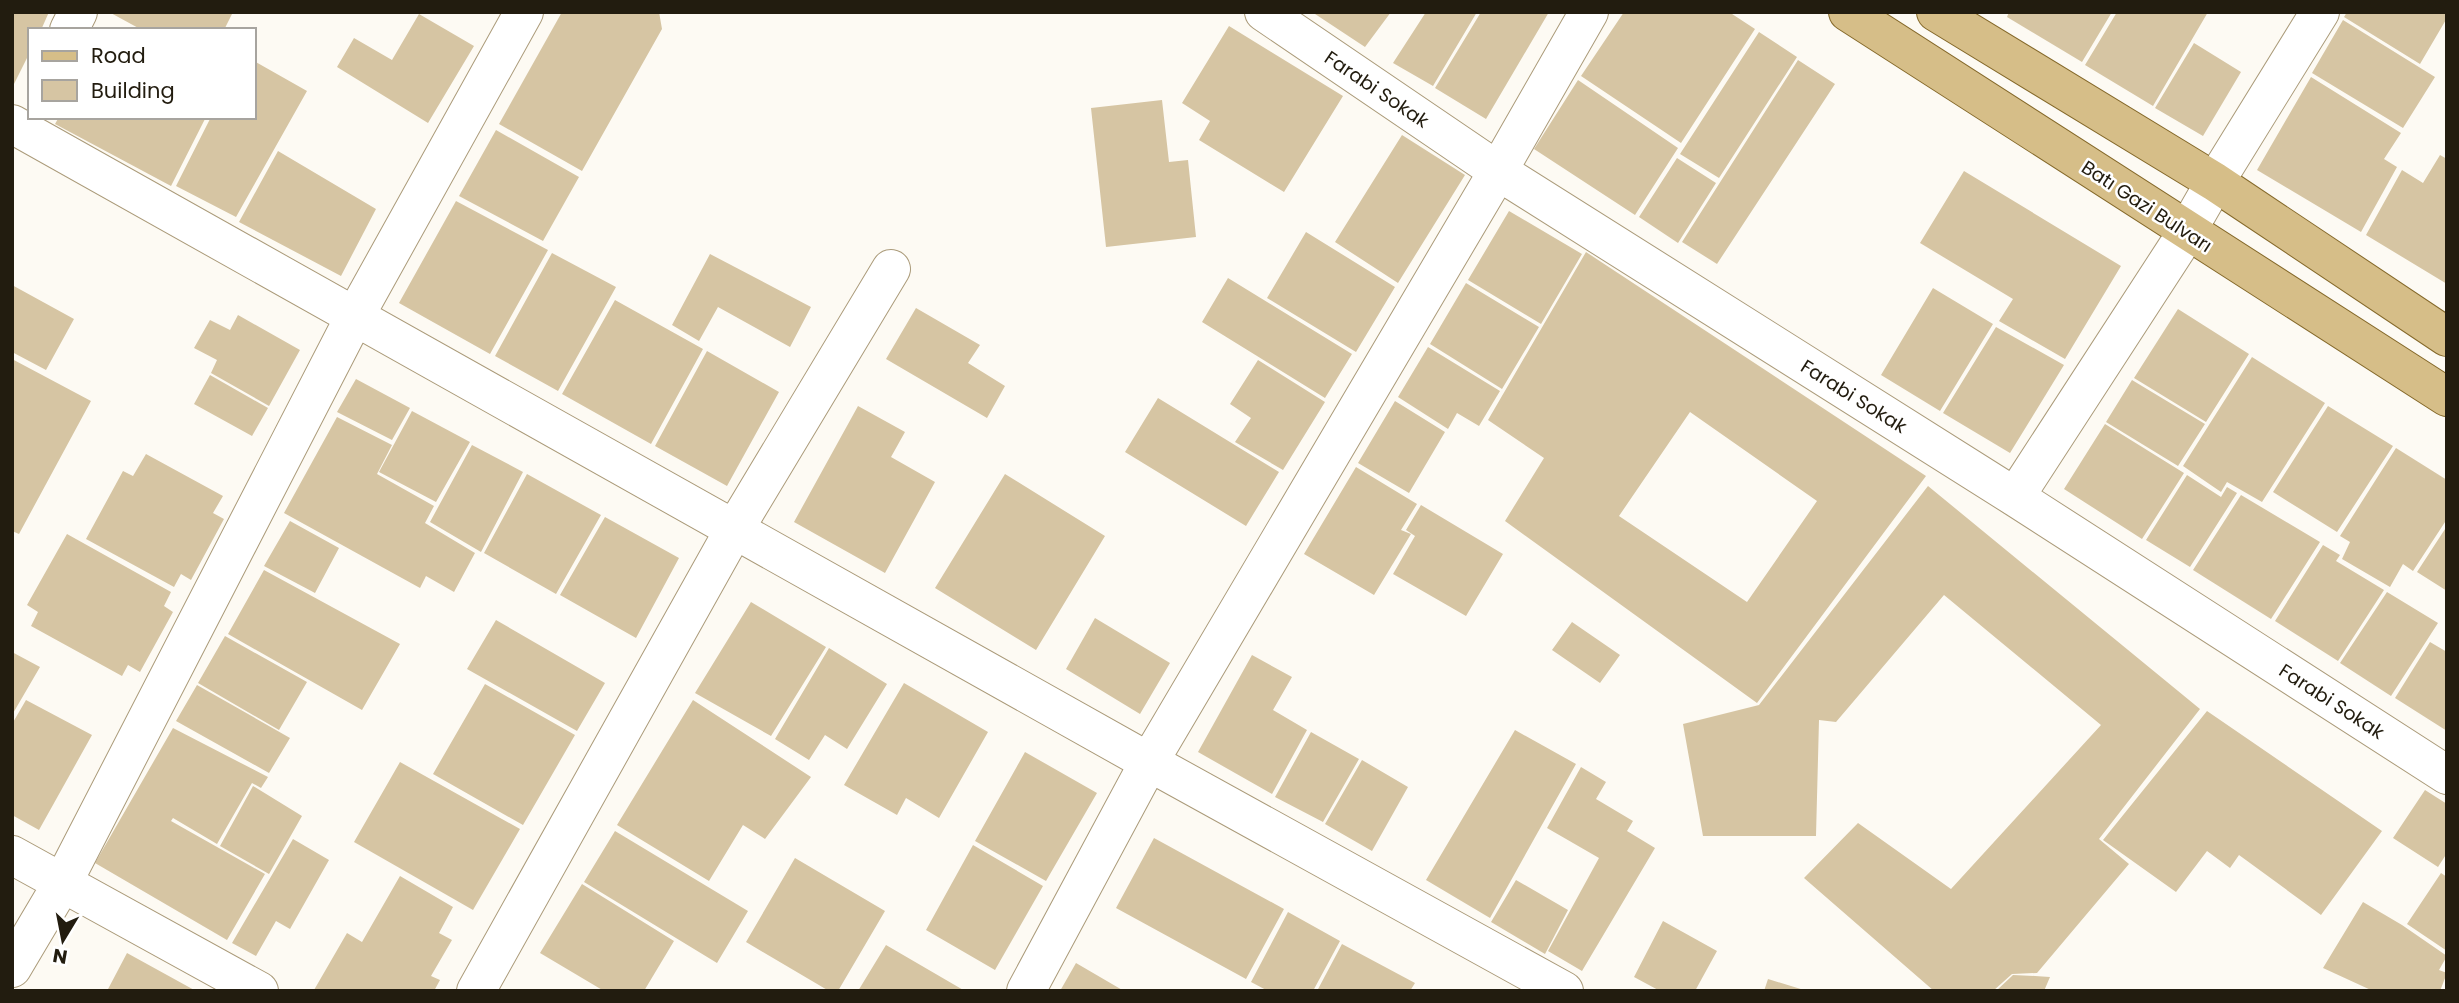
<svg xmlns="http://www.w3.org/2000/svg" width="2459" height="1003" viewBox="0 0 2459 1003" font-family="Poppins,sans-serif">
<style>
.building{fill:#d6c5a3;fill-rule:evenodd}
.lines{fill:none;stroke-linecap:round;stroke-linejoin:round}
.minor-casing{stroke:#ab9b7a;stroke-width:40}
.major-casing{stroke:#85692a;stroke-width:40}
.minor{stroke:#fff;stroke-width:38}
.major{stroke:#d6be88;stroke-width:38}
.labels{text-anchor:middle;stroke-width:5;stroke-linejoin:round;paint-order:stroke}
.street-label{font-size:19px;fill:#221c0f;stroke:#fff}
</style>
<rect width="100%" height="100%" fill="#fdfaf3"/>
<path class="building" d="M12,12H49L41,30H30V52L12,88Z
M109,12H233L224,30H142Z
M562,12H659L662,29L582,171L499,124Z
M1312,12H1391L1365,47Z
M1426,12H1477L1433,86L1393,63Z
M1481,12H1549L1486,119L1435,88Z
M1624,12H1729L1755,29L1681,143L1581,76Z
M2009,12H2112L2082,62L2007,17Z
M2117,12H2208L2153,106L2085,65Z
M2347,12H2447V18L2420,64L2344,17Z
M419,14L474,46L428,123L337,67L354,38L392,60Z
M2343,20L2435,77L2403,128L2312,73Z
M1229,26L1343,96L1284,192L1199,140L1210,121L1182,103Z
M1759,32L1797,57L1719,178L1680,154Z
M2194,43L2241,72L2203,136L2155,108Z
M1798,60L1835,84L1717,264L1682,242Z
M254,61L307,91L236,217L176,186L211,117H254Z
M2311,77L2401,133L2384,159L2397,167L2361,232L2257,170Z
M1578,80L1678,148L1635,215L1534,149Z
M1162,100L1169,162L1188,160L1196,237L1106,247L1091,108Z
M59,117H206L171,186L55,124Z
M496,130L579,177L543,241L459,196Z
M1402,135L1465,175L1398,283L1335,242Z
M278,151L376,209L341,276L239,222Z
M2440,155L2447,159V284L2366,235L2402,170L2423,183Z
M1677,158L1716,183L1678,243L1639,217Z
M1964,171L2121,266L2065,359L1999,321L2013,299L1920,243Z
M456,201L548,250L490,354L399,303Z
M1509,211L1582,254L1541,324L1468,280Z
M1306,232L1395,287L1356,352L1267,298Z
M1586,252L1926,476L1757,703L1505,521L1544,458L1488,420ZM1690,412L1817,501L1747,602L1619,516Z
M552,253L616,287L558,391L495,356Z
M710,254L811,307L790,347L718,307L699,341L672,325Z
M1228,278L1352,354L1325,398L1202,322Z
M1466,283L1539,327L1502,389L1430,344Z
M12,285L74,319L46,370L12,352Z
M1933,288L1993,324L1940,411L1881,375Z
M615,300L703,349L651,444L562,394Z
M916,308L980,345L968,363L1005,386L987,418L886,359Z
M2178,309L2249,354L2206,422L2134,378Z
M238,315L300,350L269,406L211,373L217,360L194,348L210,320L230,330Z
M1996,327L2064,365L2010,453L1943,413Z
M1428,347L1500,391L1479,426L1457,413L1448,429L1398,397Z
M707,351L779,392L727,486L655,446Z
M2252,357L2325,403L2262,502L2227,482L2221,492L2183,466Z
M12,359L91,401L19,534L12,531Z
M1258,360L1325,402L1283,470L1235,442L1251,418L1230,404Z
M210,375L268,408L252,436L194,404Z
M356,379L410,408L392,440L337,412Z
M2132,380L2205,424L2178,466L2106,422Z
M1158,398L1279,472L1246,526L1125,452Z
M1395,401L1445,432L1409,493L1358,463Z
M858,406L905,432L891,457L935,482L885,573L794,522Z
M2328,406L2393,446L2337,532L2273,492Z
M412,411L470,442L436,502L379,472Z
M337,417L392,445L377,474L434,506L425,523L475,553L454,592L426,576L420,588L284,513Z
M2105,424L2184,473L2142,539L2064,489Z
M472,445L523,472L481,552L430,522Z
M2396,448L2447,480V519L2413,571L2403,564L2390,587L2342,559L2350,542L2340,536Z
M146,454L223,496L213,513L224,519L191,580L181,574L174,587L86,539L123,471L133,476Z
M1356,467L1417,504L1401,530L1411,534L1374,595L1304,554Z
M527,474L601,515L556,594L484,553Z
M1005,474L1105,536L1036,650L935,588Z
M2187,475L2221,497L2227,487L2237,493L2190,567L2146,540Z
M1928,486L2200,709L2099,839L2129,864L2037,973L2012,974L1993,991H1934L1804,878L1858,823L1951,889L2101,725L1944,595L1836,722L1819,720L1816,836H1703L1683,724L1759,705Z
M2241,495L2320,542L2271,619L2193,570Z
M1421,505L1503,554L1466,616L1393,574L1415,536L1406,530Z
M605,517L679,558L636,638L560,595Z
M290,521L339,548L315,593L264,566Z
M2447,526V591L2417,572Z
M67,534L171,592L164,606L173,612L140,672L128,665L122,676L31,626L38,612L27,605Z
M2323,545L2340,555L2336,561L2384,590L2338,661L2275,621Z
M264,570L400,644L362,710L228,634Z
M2387,592L2438,623L2391,696L2340,663Z
M751,602L826,647L771,736L695,693Z
M1095,618L1170,663L1140,714L1066,669Z
M496,620L605,683L577,731L467,669Z
M1572,622L1620,655L1600,683L1552,650Z
M225,636L307,682L279,730L198,683Z
M2430,642L2447,652V731L2395,698Z
M829,648L887,684L847,749L825,735L809,760L775,739Z
M12,652L40,667L12,715Z
M1252,655L1292,677L1273,710L1307,730L1272,794L1198,752Z
M904,683L988,732L939,818L906,798L897,815L844,785Z
M485,684L575,735L523,825L433,774Z
M197,685L290,738L269,773L176,721Z
M26,700L92,735L39,830L12,815V724Z
M693,700L811,777L765,839L743,825L709,881L617,825Z
M2207,711L2382,831L2321,915L2239,855L2230,868L2207,851L2176,892L2103,840Z
M173,728L268,777L261,788L252,783L217,844L173,818L171,821L265,874L227,940L95,863Z
M1515,730L1576,764L1490,918L1426,880Z
M1311,732L1359,759L1323,822L1275,797Z
M1025,752L1097,793L1046,881L975,841Z
M1362,760L1408,787L1372,851L1325,824Z
M400,762L520,829L473,910L354,842Z
M1581,767L1606,782L1596,799L1633,821L1627,831L1655,848L1582,971L1548,951L1599,858L1547,828Z
M253,786L302,816L269,874L220,846Z
M2425,790L2447,804V853L2438,867L2393,838Z
M615,831L748,911L717,963L584,882Z
M1154,838L1284,909L1246,979L1116,908Z
M293,839L329,860L290,929L276,921L256,956L232,943Z
M973,845L1043,886L995,970L926,930Z
M795,858L885,911L838,991H829L746,942Z
M2441,873L2447,877V951L2407,924Z
M400,876L453,907L439,933L452,940L431,976L440,980L434,991L314,990L347,933L362,942Z
M1516,880L1568,910L1545,954L1491,922Z
M582,884L674,941L644,991H604L540,953Z
M2363,902L2402,925L2447,956L2439,970L2447,973L2440,991H2373L2323,968Z
M1288,912L1340,941L1313,991H1268L1251,982Z
M1663,921L1717,951L1695,991H1660L1634,977Z
M1342,944L1415,983L1410,991H1317Z
M886,945L965,991H858Z
M127,953L196,991H107Z
M1076,963L1124,991H1060Z
M2013,975L2035,976L2050,977L2044,991H1996Z
M1768,979L1804,990V991H1764Z"/>
<g class="lines">
<g class="minor-casing">
<path id="minor" d="M1264,12L1498,171L2015,497L2447,775
M69,30L78,12
M12,124L1149,762L1564,991
M2015,497L2180,243L2215,182L2320,12
M12,855L259,991
M12,968L63,882L355,316L524,12
M476,991L734,530L891,269
M1026,991L1149,762L1498,171L1589,12"/>
</g>
<g class="major-casing">
<path id="major" d="M1848,12L2447,397
M1936,12L2215,182L2447,337"/>
</g>
<use href="#minor" class="minor"/>
<use href="#major" class="major"/>
</g>
<g class="labels">
<g class="street-label">
<text transform="translate(1377 89) rotate(34)" y="7">Farabi Sokak</text>
<text transform="translate(2147 206) rotate(33)" y="7">Batı Gazi Bulvarı</text>
<text transform="translate(1854 396) rotate(32)" y="7">Farabi Sokak</text>
<text transform="translate(2332 701) rotate(33)" y="7">Farabi Sokak</text>
</g>
</g>
<rect width="2459" height="1003" fill="none" stroke="#221c0f" stroke-width="28"/>
<rect x="28" y="28" width="228" height="91" fill="#ffffff" stroke="#a7a49f" stroke-width="2"/>
<rect x="42" y="51" width="35" height="10" fill="#d6be88" stroke="#a7a49f" stroke-width="2"/>
<text x="91" y="63" font-size="21" fill="#221c0f">Road</text>
<rect x="42" y="80" width="35" height="21" fill="#d6c5a3" stroke="#a7a49f" stroke-width="2"/>
<text x="91" y="98" font-size="21" fill="#221c0f">Building</text>
<g transform="translate(63 940) rotate(190)" stroke="#ffffff" stroke-width="5" paint-order="stroke">
<path d="M0-5L12 26L0 18L-12 26Z" fill="#221c0f"/>
<text y="-10" font-size="19" font-weight="bold" text-anchor="middle" fill="#221c0f">N</text>
</g>
</svg>
